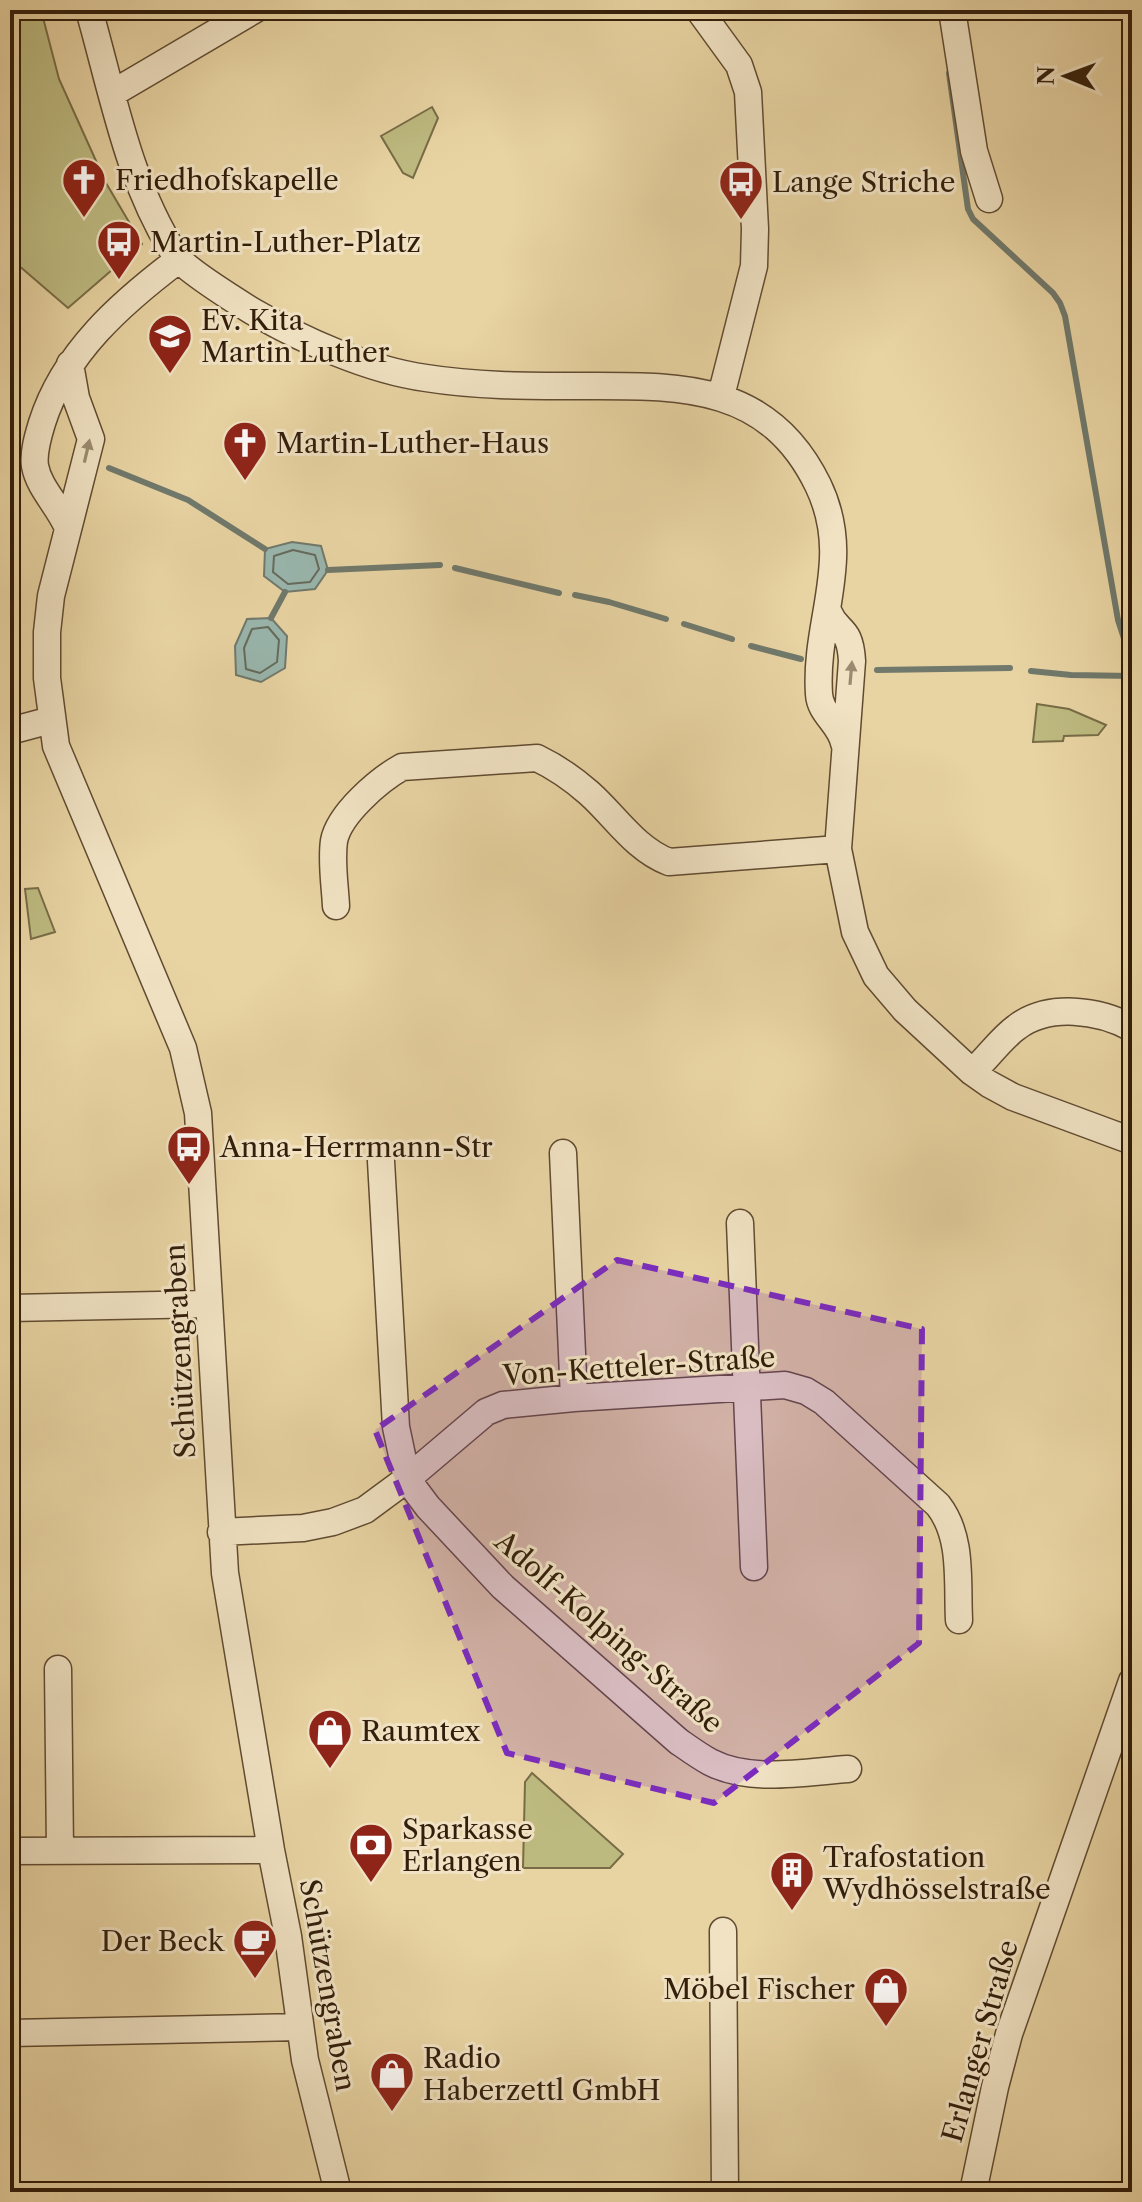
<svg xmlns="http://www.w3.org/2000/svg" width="1142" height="2202" viewBox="0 0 1142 2202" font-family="'Libre Caslon Text',serif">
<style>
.green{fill:#bdba80;stroke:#786c46;stroke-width:2}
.water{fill:#99b6ad;stroke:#70796c;stroke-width:2}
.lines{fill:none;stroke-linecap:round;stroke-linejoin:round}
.shore{stroke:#666a5c;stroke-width:2}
.stream{stroke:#70796c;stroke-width:6}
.minor-casing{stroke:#604b31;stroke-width:29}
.minor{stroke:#f0e2c3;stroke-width:26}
.oneway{fill:#9b8a70}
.marked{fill:#7b2cbf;fill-opacity:0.2;stroke:#7b2cbf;stroke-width:6;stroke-dasharray:16 10;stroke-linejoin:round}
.labels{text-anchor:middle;stroke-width:6;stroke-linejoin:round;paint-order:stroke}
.poi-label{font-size:28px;fill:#331e0b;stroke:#f0e2c3;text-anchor:start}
.street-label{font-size:28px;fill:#331e0b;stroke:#f0e2c3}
</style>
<rect width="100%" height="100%" fill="#e8d3a2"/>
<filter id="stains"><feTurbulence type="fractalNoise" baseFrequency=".0025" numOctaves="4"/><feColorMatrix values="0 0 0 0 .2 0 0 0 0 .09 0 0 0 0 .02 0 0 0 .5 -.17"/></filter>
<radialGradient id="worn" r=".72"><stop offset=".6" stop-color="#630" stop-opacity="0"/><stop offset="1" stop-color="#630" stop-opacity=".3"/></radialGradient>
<path class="green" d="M10,10H41L59,79L106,183L142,244L68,308L10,258Z
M432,107L438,118L413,178L403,173L381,136Z
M1037,704L1069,709L1106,725L1098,735L1064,736L1063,741L1033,742Z
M38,888L55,932L31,939L25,889Z
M532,1773L623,1854L610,1868H523L525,1782Z"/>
<path class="water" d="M292,542L321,546L328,570L315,589L285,592L264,576L265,549Z
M271,618L287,636L285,668L261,682L236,675L235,646L247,619Z"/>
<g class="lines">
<path class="shore" d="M293,550L315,555L319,569L310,582L288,584L273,572L274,556Z
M268,627L279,640L277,662L260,673L246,669L244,648L252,629Z"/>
<path class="stream" d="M949,73L968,209L973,219L1053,293L1060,303L1065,316L1118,620L1132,663
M109,468L188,500L265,549
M455,568L559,593
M328,570L440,565
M575,595L609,602L666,619
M271,618L285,592
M684,624L732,639
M751,646L801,659
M877,670L1010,668
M1031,671L1071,675L1132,676"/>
<g class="minor-casing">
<path id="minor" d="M89,10C113,94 128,182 176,256C185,269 236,301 252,311C302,340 368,370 426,378C476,386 525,386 575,386C675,386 767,380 818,485C854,559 814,620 819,694C820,714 840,723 844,743
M699,10L739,65L748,92L755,229L754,266L721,396
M952,10L974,151L989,199
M113,93L254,10
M70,364L76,398L91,439L51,596L47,632V678L56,746L183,1048L198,1113L225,1573L271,1850L288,1936L305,2060L338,2192
M67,526C58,505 39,488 35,466C33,453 38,436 42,423C64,353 121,303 178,260
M828,611C837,634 850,625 852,661L838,849L855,932L876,976L905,1010L972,1072L989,1084L1013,1097L1132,1141
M10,731L51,720
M336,906C335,885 331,862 334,841C339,814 379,780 402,767L537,758C556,767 573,779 589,793C615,816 635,849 669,862L838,849
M972,1072C988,1058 1000,1039 1017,1027C1049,1003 1099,1010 1132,1028
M563,1153L574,1398
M381,1161L396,1427L407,1479L428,1507L503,1587L678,1741C688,1748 699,1756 710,1762C750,1783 804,1772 848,1769
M740,1223L754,1567
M10,1308L208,1304
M221,1532L303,1528L333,1522L365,1510L407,1479L486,1412L503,1405L574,1398L785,1385L806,1391L824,1402L938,1505C963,1537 957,1581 959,1620
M58,1669L60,1851
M10,1851L271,1850
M723,1931L725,2192
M10,2033L299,2027
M973,2192L995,2087L1009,2034L1132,1681"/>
</g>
<use href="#minor" class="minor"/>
</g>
<defs><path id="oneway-solid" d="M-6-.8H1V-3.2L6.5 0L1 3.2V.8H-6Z" transform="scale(2)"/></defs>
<g class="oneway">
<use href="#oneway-solid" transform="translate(87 451) rotate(-77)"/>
<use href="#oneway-solid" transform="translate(851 673) rotate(-85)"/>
</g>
<path class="marked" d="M617,1260L922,1329L919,1643L714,1803L507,1753L375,1430Z"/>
<defs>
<g id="church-pin" transform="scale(2.3)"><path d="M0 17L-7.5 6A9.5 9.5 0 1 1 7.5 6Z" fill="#8f2418" stroke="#f0e2c3"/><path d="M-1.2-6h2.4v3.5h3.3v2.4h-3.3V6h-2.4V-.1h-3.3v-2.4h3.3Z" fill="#fff"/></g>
<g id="bus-pin" transform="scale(2.3)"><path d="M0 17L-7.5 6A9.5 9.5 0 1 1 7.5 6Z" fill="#8f2418" stroke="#f0e2c3"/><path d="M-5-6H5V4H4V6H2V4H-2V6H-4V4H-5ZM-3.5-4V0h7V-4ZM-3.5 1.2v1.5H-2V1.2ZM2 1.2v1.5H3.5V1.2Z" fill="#fff"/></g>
<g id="school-pin" transform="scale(2.3)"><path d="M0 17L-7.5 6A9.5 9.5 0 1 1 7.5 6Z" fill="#8f2418" stroke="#f0e2c3"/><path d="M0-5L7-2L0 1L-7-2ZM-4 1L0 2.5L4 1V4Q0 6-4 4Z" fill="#fff"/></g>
<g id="shop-pin" transform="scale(2.3)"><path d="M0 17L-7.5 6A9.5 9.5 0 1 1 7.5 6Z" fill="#8f2418" stroke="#f0e2c3"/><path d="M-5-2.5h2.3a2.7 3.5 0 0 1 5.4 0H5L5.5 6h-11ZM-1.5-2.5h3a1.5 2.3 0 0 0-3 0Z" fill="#fff"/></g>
<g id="bank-pin" transform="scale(2.3)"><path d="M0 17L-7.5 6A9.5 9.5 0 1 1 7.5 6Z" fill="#8f2418" stroke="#f0e2c3"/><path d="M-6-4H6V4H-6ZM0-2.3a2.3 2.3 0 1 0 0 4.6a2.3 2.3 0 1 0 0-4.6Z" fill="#fff"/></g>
<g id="building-pin" transform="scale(2.3)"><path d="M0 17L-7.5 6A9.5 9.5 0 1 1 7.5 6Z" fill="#8f2418" stroke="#f0e2c3"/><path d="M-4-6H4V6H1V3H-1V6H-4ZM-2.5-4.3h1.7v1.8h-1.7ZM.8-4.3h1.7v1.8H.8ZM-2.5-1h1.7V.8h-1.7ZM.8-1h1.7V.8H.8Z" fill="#fff"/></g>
<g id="cafe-pin" transform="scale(2.3)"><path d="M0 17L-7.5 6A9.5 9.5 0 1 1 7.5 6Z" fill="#8f2418" stroke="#f0e2c3"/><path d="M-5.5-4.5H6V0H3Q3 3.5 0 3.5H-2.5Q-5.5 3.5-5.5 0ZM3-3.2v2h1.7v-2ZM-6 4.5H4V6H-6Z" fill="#fff"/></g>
</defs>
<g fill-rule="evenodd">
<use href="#church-pin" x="84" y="180"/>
<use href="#bus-pin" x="741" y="182"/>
<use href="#bus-pin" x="119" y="242"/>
<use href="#school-pin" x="170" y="336"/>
<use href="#church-pin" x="245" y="443"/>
<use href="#bus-pin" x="189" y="1147"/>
<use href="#shop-pin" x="330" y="1731"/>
<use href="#bank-pin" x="371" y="1845"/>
<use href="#building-pin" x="792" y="1873"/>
<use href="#cafe-pin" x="255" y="1941"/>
<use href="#shop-pin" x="886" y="1989"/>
<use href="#shop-pin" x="392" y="2074"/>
</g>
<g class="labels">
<g class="poi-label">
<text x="115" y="190">Friedhofskapelle</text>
<text x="772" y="192">Lange Striche</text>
<text x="150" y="252">Martin-Luther-Platz</text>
<text x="201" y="330">Ev. Kita<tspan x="201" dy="32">Martin Luther</tspan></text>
<text x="276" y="453">Martin-Luther-Haus</text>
<text x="220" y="1157">Anna-Herrmann-Str</text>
<text x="361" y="1741">Raumtex</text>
<text x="402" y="1839">Sparkasse<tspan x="402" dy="32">Erlangen</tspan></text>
<text x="823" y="1867">Trafostation<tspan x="823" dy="32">Wydhösselstraße</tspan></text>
<text x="224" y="1951" text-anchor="end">Der Beck</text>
<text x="855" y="1999" text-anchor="end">Möbel Fischer</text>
<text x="423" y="2068">Radio<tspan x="423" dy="32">Haberzettl GmbH</tspan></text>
</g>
<g class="street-label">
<text transform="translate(180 1351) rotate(-93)" y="10">Schützengraben</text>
<text transform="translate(639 1366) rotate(-4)" y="10">Von-Ketteler-Straße</text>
<text transform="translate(609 1632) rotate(41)" y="10">Adolf-Kolping-Straße</text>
<text transform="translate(328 1985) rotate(80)" y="10">Schützengraben</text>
<text transform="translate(980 2041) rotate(-74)" y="10">Erlanger Straße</text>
</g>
</g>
<rect width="1142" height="2202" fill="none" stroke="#e8d3a2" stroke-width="40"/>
<rect x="12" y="12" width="1118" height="2178" fill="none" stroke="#331e0b" stroke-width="4"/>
<rect x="20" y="20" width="1102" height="2162" fill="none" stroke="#331e0b" stroke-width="2"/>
<g transform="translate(1066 76) rotate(271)" stroke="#f0e2c3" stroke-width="6" paint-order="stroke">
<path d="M0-6L14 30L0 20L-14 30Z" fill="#331e0b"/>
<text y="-12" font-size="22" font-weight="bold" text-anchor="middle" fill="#331e0b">N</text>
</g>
<rect width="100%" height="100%" filter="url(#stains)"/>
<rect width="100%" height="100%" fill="url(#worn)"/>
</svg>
